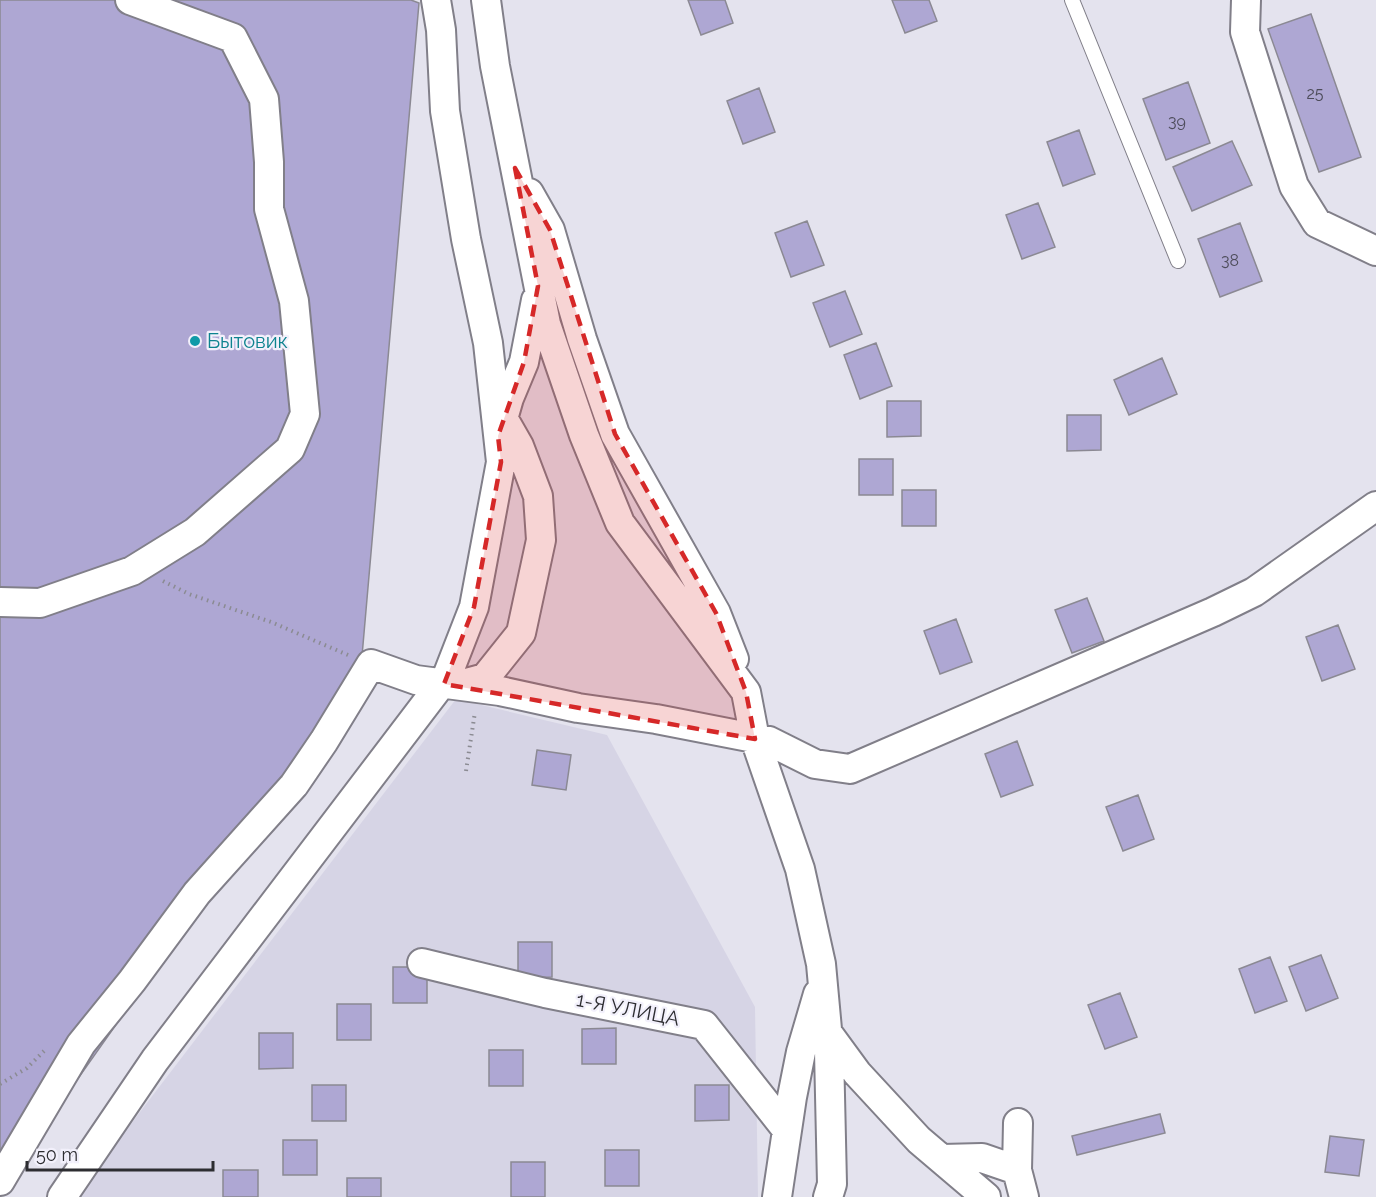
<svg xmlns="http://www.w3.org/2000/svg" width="1376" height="1197" viewBox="0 0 1376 1197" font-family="Raleway,sans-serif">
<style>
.built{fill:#d6d4e5}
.building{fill:#aea7d3;stroke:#8b8993;stroke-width:1.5}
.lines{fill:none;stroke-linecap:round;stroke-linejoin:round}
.service-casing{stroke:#817f89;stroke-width:16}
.minor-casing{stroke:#817f89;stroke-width:32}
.path{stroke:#8b8b92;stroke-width:4;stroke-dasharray:1.5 4.5;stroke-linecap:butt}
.service{stroke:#fff;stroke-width:14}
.minor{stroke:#fff;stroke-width:28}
.marked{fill:#d62828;fill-opacity:0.2;stroke:#d62828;stroke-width:4.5;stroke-dasharray:12 8;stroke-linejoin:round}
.culture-dot{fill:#0f9aa8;stroke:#f2f0fb;stroke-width:2}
.labels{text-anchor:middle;stroke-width:4.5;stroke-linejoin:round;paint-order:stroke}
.number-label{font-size:16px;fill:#4d4c5a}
.culture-label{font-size:20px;fill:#0d838f;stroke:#f2f0fb;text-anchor:start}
.street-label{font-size:20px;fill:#2d2d31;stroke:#f2f0fb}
</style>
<rect width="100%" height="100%" fill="#e4e3ee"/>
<path class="built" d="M456,699L607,735L755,1007L758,1197H75Z"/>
<path class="building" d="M0,0H411L419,3L360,679L0,1189Z
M688,0H725L733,23L701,35Z
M892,0H929L937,21L905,33Z
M1311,14L1361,157L1319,172L1268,29Z
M1188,82L1210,143L1166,160L1143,99Z
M759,88L775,132L743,144L727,101Z
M1079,130L1095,174L1063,186L1047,142Z
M1232,141L1252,185L1192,211L1173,167Z
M1038,203L1055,247L1022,259L1006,215Z
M807,221L824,265L791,277L775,233Z
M1240,223L1262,281L1220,297L1198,239Z
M845,291L862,334L830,347L813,303Z
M876,343L892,386L860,399L844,355Z
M1162,358L1177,394L1129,415L1114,380Z
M887,401H921V436L887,437Z
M1067,415H1101V450L1067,451Z
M859,459H893V495H859Z
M902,490H936V526H902Z
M1087,598L1104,641L1072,653L1055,610Z
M956,619L972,662L940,674L924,631Z
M1338,625L1355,669L1322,681L1306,637Z
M1017,741L1033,785L1001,797L985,754Z
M537,750L571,755L566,790L532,785Z
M1138,795L1154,839L1123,851L1106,807Z
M518,942H552V977L518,978Z
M1321,955L1338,998L1306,1011L1289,967Z
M1270,957L1287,1001L1255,1013L1239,969Z
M393,967H427V1003H393Z
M1120,993L1137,1037L1105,1049L1088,1005Z
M337,1004H371V1040H337Z
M616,1028V1064H582V1029Z
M259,1033H293V1068L259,1069Z
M489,1050H523V1086H489Z
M312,1085H346V1121H312Z
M695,1085H729V1120L695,1121Z
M1160,1114L1165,1133L1077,1155L1072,1136Z
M1330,1136L1364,1140L1359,1176L1325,1172Z
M283,1140H317V1175H283Z
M605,1150H639V1186H605Z
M511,1162H545V1197H511Z
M223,1170H258V1197H223Z
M347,1178H381V1197H347Z"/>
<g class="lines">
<g class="service-casing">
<path id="service" d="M1072,0L1178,261"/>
</g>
<g class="minor-casing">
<path id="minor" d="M436,0L441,30L445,111L466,239L488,343L501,462L474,607L444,684
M486,0L495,66L546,324L584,435L620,523L746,692L755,739L800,869L821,964L829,1051L832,1184L828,1197
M1246,0L1245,32L1294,186L1317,223L1376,251
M529,193L550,230L582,339L615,434L716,613L734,659
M501,426L509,398L524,362L536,300
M0,602L40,603L132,571L195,532L290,449L305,414L294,301L269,209V162L264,99L233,38L130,0
M459,685L485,678L521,633L541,540L538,496L519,446L503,418
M422,963L545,993L704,1025L787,1130
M827,1032L857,1073L919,1140L986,1197
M942,1159L982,1158L1017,1170L1018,1123
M1017,1170L1024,1197
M0,1181L81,1044L132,981L197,893L294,785L324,741L371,664L416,680L500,691L578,708L656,719L769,741L815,764L850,769L1213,612L1254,592L1376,506
M62,1197L155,1060L441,684
M777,1197L792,1097L801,1052L818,994"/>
</g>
<path class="path" d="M163,581L189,594L271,622L348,655
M466,771L475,712
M0,1084L27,1068L44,1051"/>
<use href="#service" class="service"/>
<use href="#minor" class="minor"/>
</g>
<path class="marked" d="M515,168L550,230L615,434L716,613L746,692L755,739L444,684L474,607L501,462L498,436L524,362L538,286Z"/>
<circle class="culture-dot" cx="195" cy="341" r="6"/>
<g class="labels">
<g class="number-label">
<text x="1315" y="99">25</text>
<text x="1177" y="127">39</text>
<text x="1230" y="266">38</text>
</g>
<g class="culture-label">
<text x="207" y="348">Бытовик</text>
</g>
<g class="street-label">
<text transform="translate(628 1009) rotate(11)" y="7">1-Я УЛИЦА</text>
</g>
</g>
<path d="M27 1161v9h186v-9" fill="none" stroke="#2d2d31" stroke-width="3"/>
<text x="36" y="1161" font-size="18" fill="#2d2d31" stroke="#f2f0fb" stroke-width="4.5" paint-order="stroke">50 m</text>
</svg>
